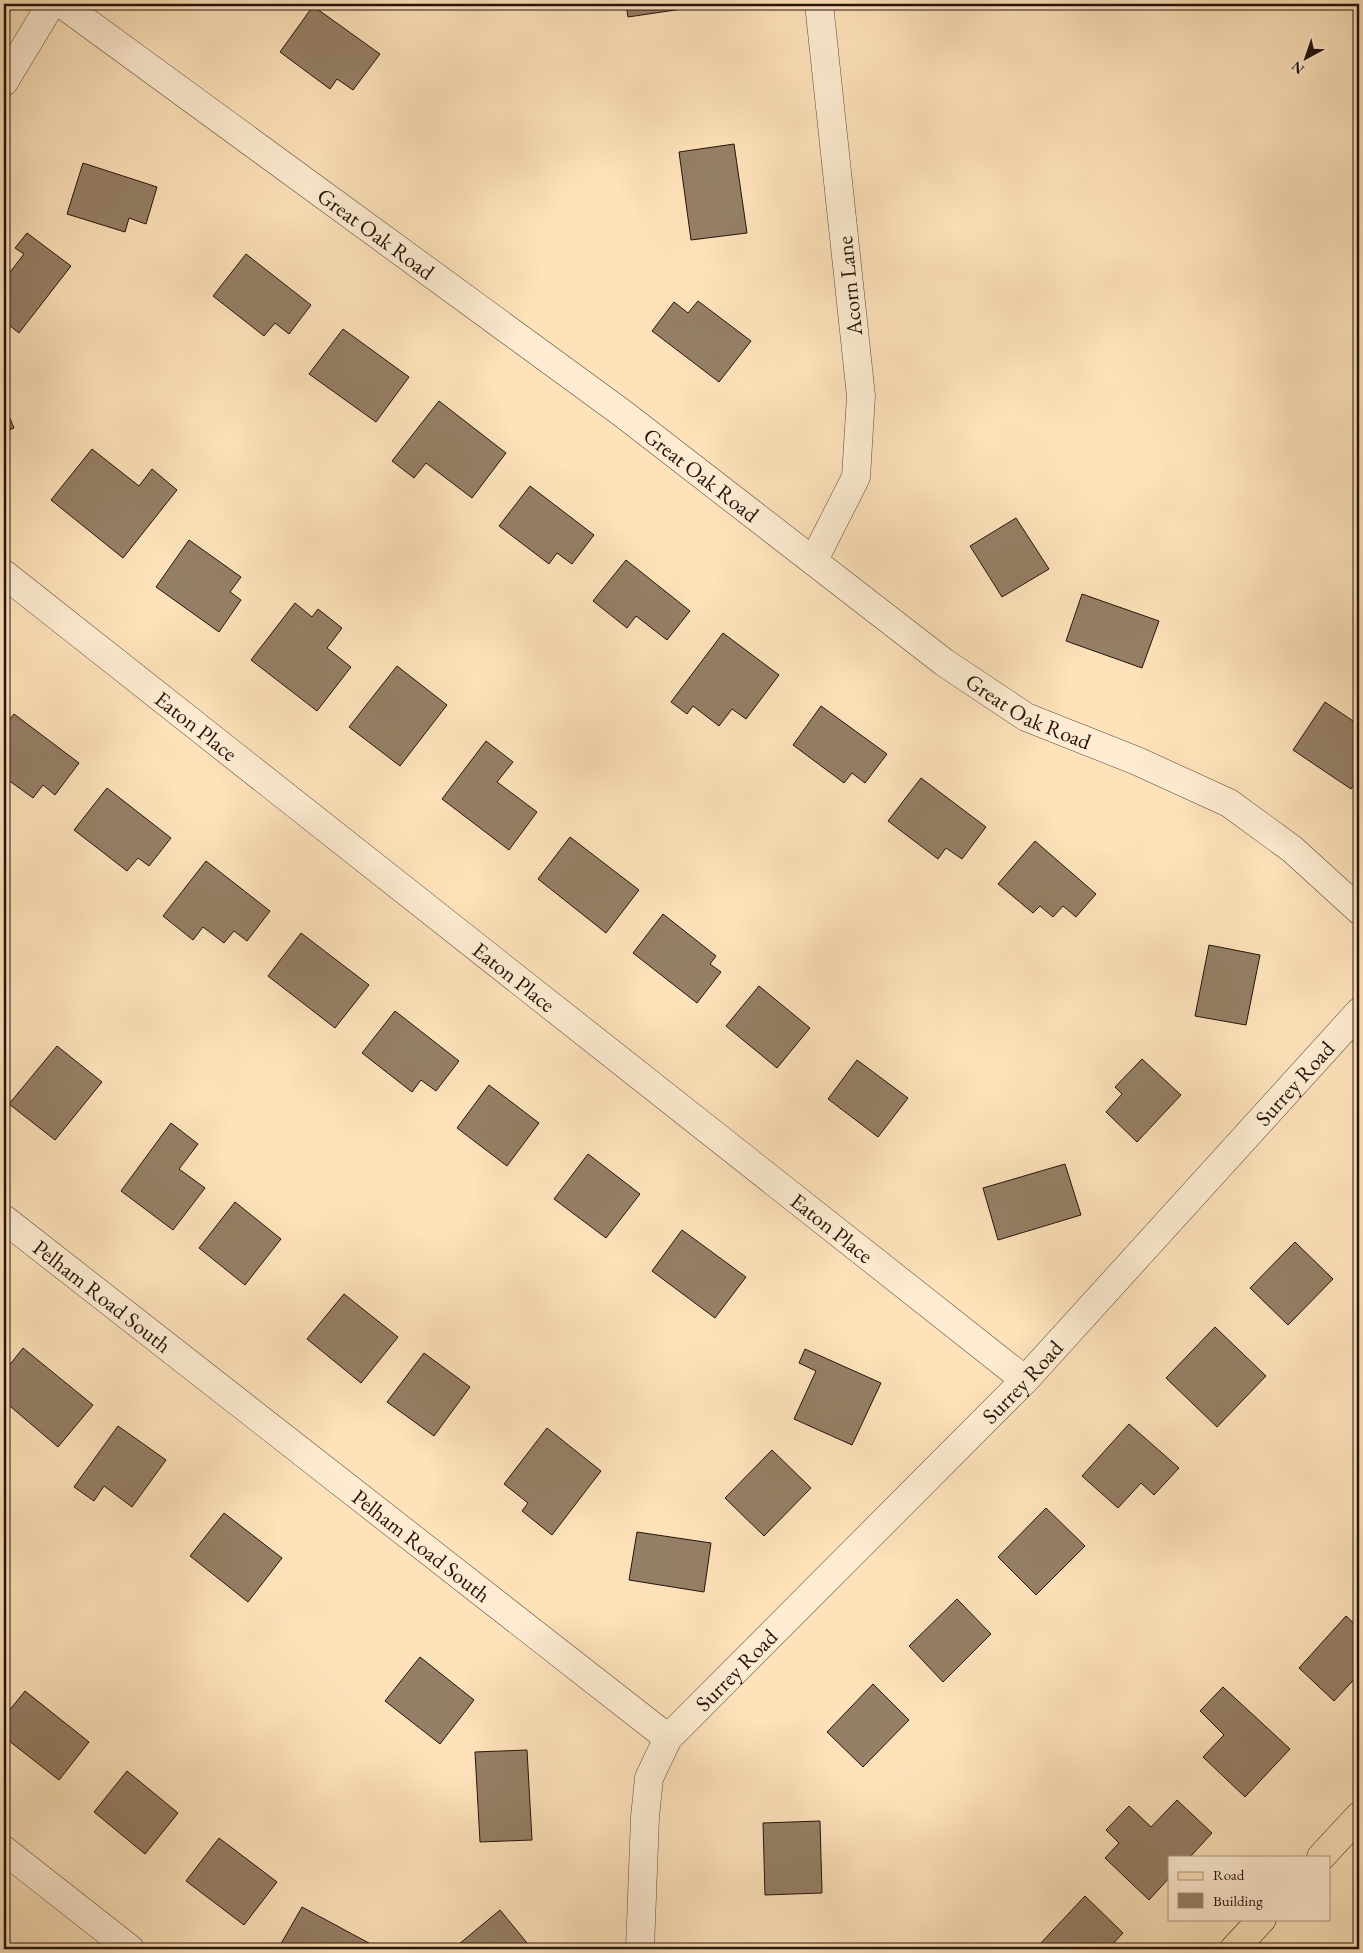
<svg xmlns="http://www.w3.org/2000/svg" width="1363" height="1953" viewBox="0 0 1363 1953" font-family="'EB Garamond',serif">
<style>
.building{fill:#957f66;stroke:#25130b}
.lines{fill:none;stroke-linecap:round;stroke-linejoin:round}
.minor-casing{stroke:#5b4737;stroke-width:29}
.major-casing{stroke:#25130b;stroke-width:29}
.minor{stroke:#feecd2;stroke-width:28}
.major{stroke:#fde2ba;stroke-width:28}
.labels{text-anchor:middle;stroke-width:4;stroke-linejoin:round;paint-order:stroke}
.street-label{font-size:22px;fill:#25130b;stroke:#feecd2}
</style>
<rect width="100%" height="100%" fill="#fde2ba"/>
<filter id="stains"><feTurbulence type="fractalNoise" baseFrequency=".004" numOctaves="4"/><feColorMatrix values="0 0 0 0 .2 0 0 0 0 .09 0 0 0 0 .02 0 0 0 .5 -.17"/></filter>
<radialGradient id="worn" r=".72"><stop offset=".6" stop-color="#630" stop-opacity="0"/><stop offset="1" stop-color="#630" stop-opacity=".3"/></radialGradient>
<path class="building" d="M626,4H716L628,17Z
M313,6L380,54L353,90L337,79L330,89L280,52Z
M734,144L747,233L691,240L679,152Z
M83,163L157,187L146,224L129,218L125,232L67,214Z
M27,233L71,266L19,333L4,321V280L24,254L15,248Z
M246,254L311,305L289,334L275,323L264,336L213,296Z
M698,301L751,341L719,382L652,331L674,302L688,313Z
M343,329L409,377L376,422L309,374Z
M439,401L506,453L472,498L426,463L414,478L392,461Z
M4,404L14,428L4,432Z
M92,449L139,486L152,469L177,490L123,558L51,500Z
M530,486L594,535L572,564L557,553L549,564L499,526Z
M1016,518L1049,569L1002,597L970,546Z
M189,540L241,577L230,592L241,600L219,632L156,587Z
M626,560L690,611L667,640L636,616L627,628L593,601Z
M1082,594L1159,621L1142,668L1066,641Z
M295,603L312,617L318,609L342,628L327,648L351,667L317,711L251,660Z
M723,633L779,675L746,719L732,709L719,726L693,706L687,714L671,702Z
M397,666L447,705L400,766L349,727Z
M1325,702L1359,725V776L1351,789L1293,750Z
M821,706L887,754L865,783L852,773L844,783L793,745Z
M14,714L79,763L55,795L43,785L33,798L4,777V727Z
M486,741L513,762L497,782L537,812L509,850L442,799Z
M921,778L986,827L962,859L946,848L938,859L888,821Z
M107,788L171,838L149,866L138,858L127,871L74,830Z
M570,837L639,890L606,933L538,879Z
M1035,841L1096,894L1076,917L1063,906L1053,917L1040,906L1033,913L998,884Z
M206,861L270,911L247,941L234,931L224,943L203,927L193,940L163,916Z
M663,914L716,956L710,964L721,972L697,1003L633,953Z
M301,933L369,985L335,1028L268,976Z
M1209,945L1260,955L1246,1025L1195,1016Z
M759,986L810,1028L777,1068L726,1026Z
M395,1011L459,1061L436,1091L421,1080L412,1092L362,1053Z
M57,1046L102,1082L55,1140L9,1104Z
M1142,1059L1181,1095L1137,1142L1106,1112L1122,1094L1115,1087Z
M857,1060L908,1098L878,1137L828,1099Z
M489,1085L539,1123L507,1166L457,1128Z
M171,1123L198,1144L179,1169L205,1188L173,1230L121,1191Z
M588,1154L640,1194L606,1238L554,1199Z
M1065,1164L1081,1215L998,1240L983,1188Z
M235,1202L281,1239L245,1285L199,1248Z
M682,1230L746,1277L715,1318L652,1271Z
M1295,1242L1333,1279L1288,1325L1250,1288Z
M344,1294L398,1337L361,1383L307,1339Z
M1215,1327L1266,1376L1217,1427L1166,1378Z
M23,1348L93,1405L58,1447L4,1401V1372Z
M805,1349L881,1383L852,1445L794,1419L816,1371L799,1363Z
M424,1353L470,1387L434,1436L387,1402Z
M1129,1424L1179,1468L1154,1495L1141,1483L1118,1508L1082,1476Z
M118,1426L166,1460L132,1507L104,1486L94,1501L74,1487Z
M547,1428L601,1471L552,1535L522,1511L528,1503L504,1484Z
M772,1450L811,1488L764,1536L725,1498Z
M1046,1508L1085,1546L1036,1595L998,1557Z
M224,1513L282,1558L248,1602L190,1556Z
M637,1532L711,1543L704,1592L629,1580Z
M957,1599L991,1634L943,1682L909,1646Z
M1346,1616L1359,1628V1674L1334,1701L1299,1668Z
M420,1657L474,1700L440,1744L385,1701Z
M873,1684L909,1720L863,1767L827,1732Z
M1223,1687L1290,1749L1245,1797L1203,1757L1224,1735L1200,1711Z
M25,1691L89,1742L59,1780L4,1737V1717Z
M527,1750L532,1840L480,1842L475,1752Z
M127,1771L178,1813L145,1854L94,1812Z
M1177,1800L1212,1833L1190,1857H1169V1878L1149,1900L1105,1858L1119,1843L1106,1830L1129,1806L1151,1827Z
M820,1821L822,1893L765,1895L763,1823Z
M219,1838L277,1882L244,1925L186,1881Z
M1085,1896L1123,1933L1108,1949H1044L1039,1945Z
M302,1907L380,1949H278Z
M500,1910L532,1949H453Z
M814,1945V1949H761V1948Z"/>
<g class="lines">
<g class="minor-casing">
<g id="minor">
<path id="s1" d="M62,4L622,413L945,663L1026,717L1137,761L1229,803L1292,849L1359,910"/>
<path d="M4,82L51,4"/>
<path d="M814,560L856,477L861,396L819,4"/>
<path id="s2" d="M4,574L1025,1380"/>
<path id="s3" d="M4,1219L668,1738"/>
<path d="M4,1850L130,1949"/>
<path id="s4" d="M640,1949L645,1817L649,1778L668,1738L1025,1380L1359,1012"/>
</g>
</g>
<g class="major-casing">
<path id="major" d="M1321,1857L1359,1816
M1234,1949L1262,1919"/>
</g>
<use href="#minor" class="minor"/>
<use href="#major" class="major"/>
</g>
<g class="labels">
<g class="street-label">
<text dy="8" stroke="none"><textPath href="#s1" startOffset="389">Great Oak Road</textPath></text>
<text transform="translate(849 286) rotate(-96)" y="8">Acorn Lane</text>
<text dy="8" stroke="none"><textPath href="#s1" startOffset="794">Great Oak Road</textPath></text>
<text dy="8" stroke="none"><textPath href="#s1" startOffset="1199">Great Oak Road</textPath></text>
<text dy="8" stroke="none"><textPath href="#s2" startOffset="245">Eaton Place</textPath></text>
<text dy="8" stroke="none"><textPath href="#s2" startOffset="650">Eaton Place</textPath></text>
<text dy="8" stroke="none"><textPath href="#s4" startOffset="1122">Surrey Road</textPath></text>
<text dy="8" stroke="none"><textPath href="#s2" startOffset="1055">Eaton Place</textPath></text>
<text dy="8" stroke="none"><textPath href="#s3" startOffset="125">Pelham Road South</textPath></text>
<text dy="8" stroke="none"><textPath href="#s4" startOffset="718">Surrey Road</textPath></text>
<text dy="8" stroke="none"><textPath href="#s3" startOffset="530">Pelham Road South</textPath></text>
<text dy="8" stroke="none"><textPath href="#s4" startOffset="312">Surrey Road</textPath></text>
</g>
</g>
<rect width="1363" height="1953" fill="none" stroke="#fde2ba" stroke-width="20"/>
<rect x="5" y="5" width="1353" height="1943" fill="none" stroke="#25130b" stroke-width="2.5"/>
<rect x="10" y="10" width="1343" height="1933" fill="none" stroke="#25130b"/>
<rect x="1168" y="1856" width="162" height="65" fill="#feecd2" stroke="#a79582"/>
<rect x="1178" y="1872" width="25" height="8" fill="#fde2ba" stroke="#a79582"/>
<text x="1213" y="1880" font-size="15" fill="#25130b">Road</text>
<rect x="1178" y="1893" width="25" height="15" fill="#957f66" stroke="#a79582"/>
<text x="1213" y="1906" font-size="15" fill="#25130b">Building</text>
<g transform="translate(1306 58) rotate(220)" stroke="#feecd2" stroke-width="4" paint-order="stroke">
<path d="M0-4L9 19L0 12L-9 19Z" fill="#25130b"/>
<text y="-8" font-size="14" font-weight="bold" text-anchor="middle" fill="#25130b">N</text>
</g>
<rect width="100%" height="100%" filter="url(#stains)"/>
<rect width="100%" height="100%" fill="url(#worn)"/>
</svg>
